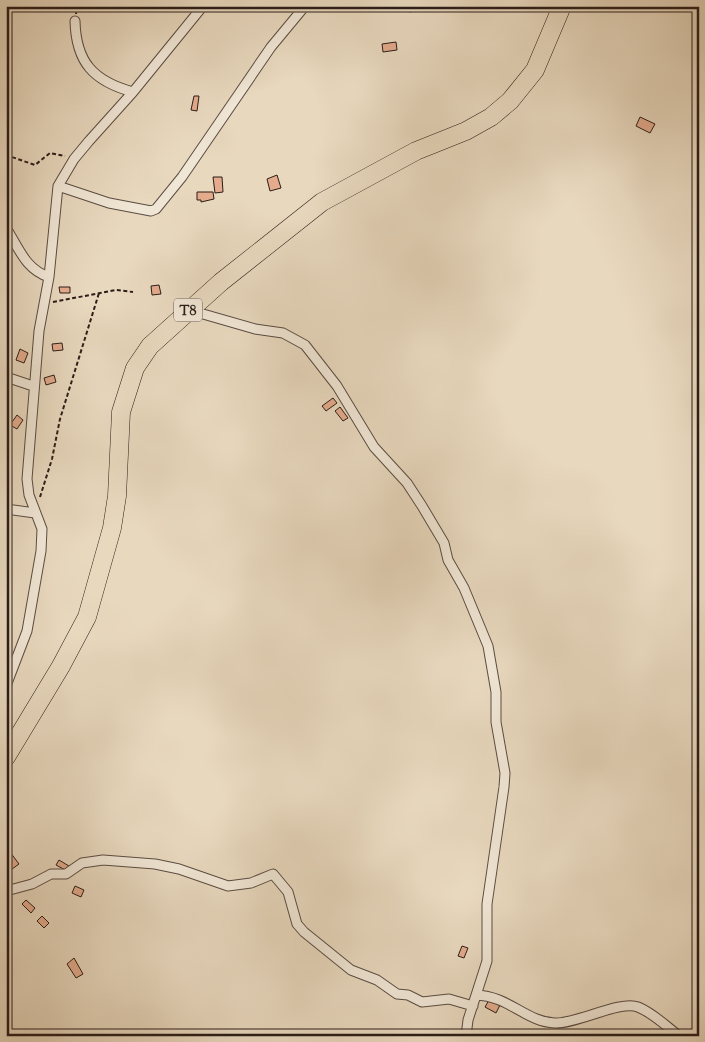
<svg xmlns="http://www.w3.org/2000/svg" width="705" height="1042" viewBox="0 0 705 1042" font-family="'Sorts Mill Goudy',serif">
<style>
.building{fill:#e4ab8d;stroke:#2b1d18}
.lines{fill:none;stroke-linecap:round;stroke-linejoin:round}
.street-casing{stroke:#5a4c42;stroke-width:11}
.highway-casing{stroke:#2b1d18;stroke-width:19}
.path{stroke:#2b1d18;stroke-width:2;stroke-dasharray:4 2.5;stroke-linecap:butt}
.street{stroke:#f0e6d5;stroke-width:9}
.highway{stroke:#e8d8be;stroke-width:18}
.labels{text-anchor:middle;stroke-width:4;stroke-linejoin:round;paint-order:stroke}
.shield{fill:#f0e6d5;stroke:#665951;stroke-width:1}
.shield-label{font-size:14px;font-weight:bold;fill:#2b1d18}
</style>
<rect width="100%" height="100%" fill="#e8d8be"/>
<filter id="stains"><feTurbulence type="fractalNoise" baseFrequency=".004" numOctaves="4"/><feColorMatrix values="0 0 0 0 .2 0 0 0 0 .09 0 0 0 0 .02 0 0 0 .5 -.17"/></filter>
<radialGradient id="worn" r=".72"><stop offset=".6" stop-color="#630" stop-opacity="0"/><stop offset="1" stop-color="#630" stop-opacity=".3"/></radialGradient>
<path class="building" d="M408,6H422L423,10L409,12Z
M396,42L397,50L383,52L382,44Z
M194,96H199L197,111L191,110Z
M640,117L655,124L650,133L636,126Z
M277,175L281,188L270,191L267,179Z
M213,177H222L223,192L215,193Z
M197,192H213L214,199L201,202V200H197Z
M159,285L161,294L152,295L151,286Z
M59,287H70V293H60Z
M62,343L63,350L53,351L52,344Z
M20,349L28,353L24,363L16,360Z
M54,375L56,382L46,385L44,378Z
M333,398L337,403L326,411L322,406Z
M340,407L348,418L343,421L335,411Z
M17,415L23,420L17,429L10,425Z
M10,852L19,864L8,872L6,855Z
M59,860L69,866L67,871L56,865Z
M75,886L84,890L81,897L72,893Z
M26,900L35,908L31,913L22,904Z
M42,916L49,923L44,928L37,921Z
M462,946L468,948L464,958L458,956Z
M74,958L83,974L76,978L67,964Z
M489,1000L500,1005L496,1013L485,1007Z"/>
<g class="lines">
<g class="street-casing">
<path id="street" d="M75,21C76,62 93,81 133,92
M58,186L109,203L151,211L156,209L182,177L271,47L305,6
M6,228C19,248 25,269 49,277
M187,312L203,314L255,329L283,333L305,345L337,386L374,447L407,483L422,506L444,543L448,560L464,588L488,646L496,692V722L505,773L504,787L487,904V961L468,1020L466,1036
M6,377L33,386
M6,509L35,513
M6,686L27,631L41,551L42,529L29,495L27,479L39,331L49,277L58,186L74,159L89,141L133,92L203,6
M6,891L32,884L51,874H66L82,863L103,860L155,864L179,869L228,886L251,883L273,874L288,892L297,924L304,932L351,970L377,980L397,994L408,995L422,1002L449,999L473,1006
M476,995C509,996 526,1022 555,1023C577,1024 620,1000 638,1007C653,1013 666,1026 679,1036"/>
</g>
<g class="highway-casing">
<path id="highway" d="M6,757L61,666L87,617L112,528L117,496L121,412L135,368L150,346L221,282L322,202L416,151L466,131L491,117L510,101L535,70L562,6"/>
</g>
<path class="path" d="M76,14L77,6
M6,155L35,165L50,153L65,156
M53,302L116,290L133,292
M40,497L52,459L60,419L99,293"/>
<use href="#street" class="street"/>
<use href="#highway" class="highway"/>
</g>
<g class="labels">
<rect class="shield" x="174" y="298.5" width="28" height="23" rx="4"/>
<g class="shield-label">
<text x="188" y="315">T8</text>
</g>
</g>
<rect width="705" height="1042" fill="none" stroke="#e8d8be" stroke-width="25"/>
<rect x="8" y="8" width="690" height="1027" fill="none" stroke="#2b1d18" stroke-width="2.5"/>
<rect x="12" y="12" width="680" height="1017" fill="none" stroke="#2b1d18"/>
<rect width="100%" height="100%" filter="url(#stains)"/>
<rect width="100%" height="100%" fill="url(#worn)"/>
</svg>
